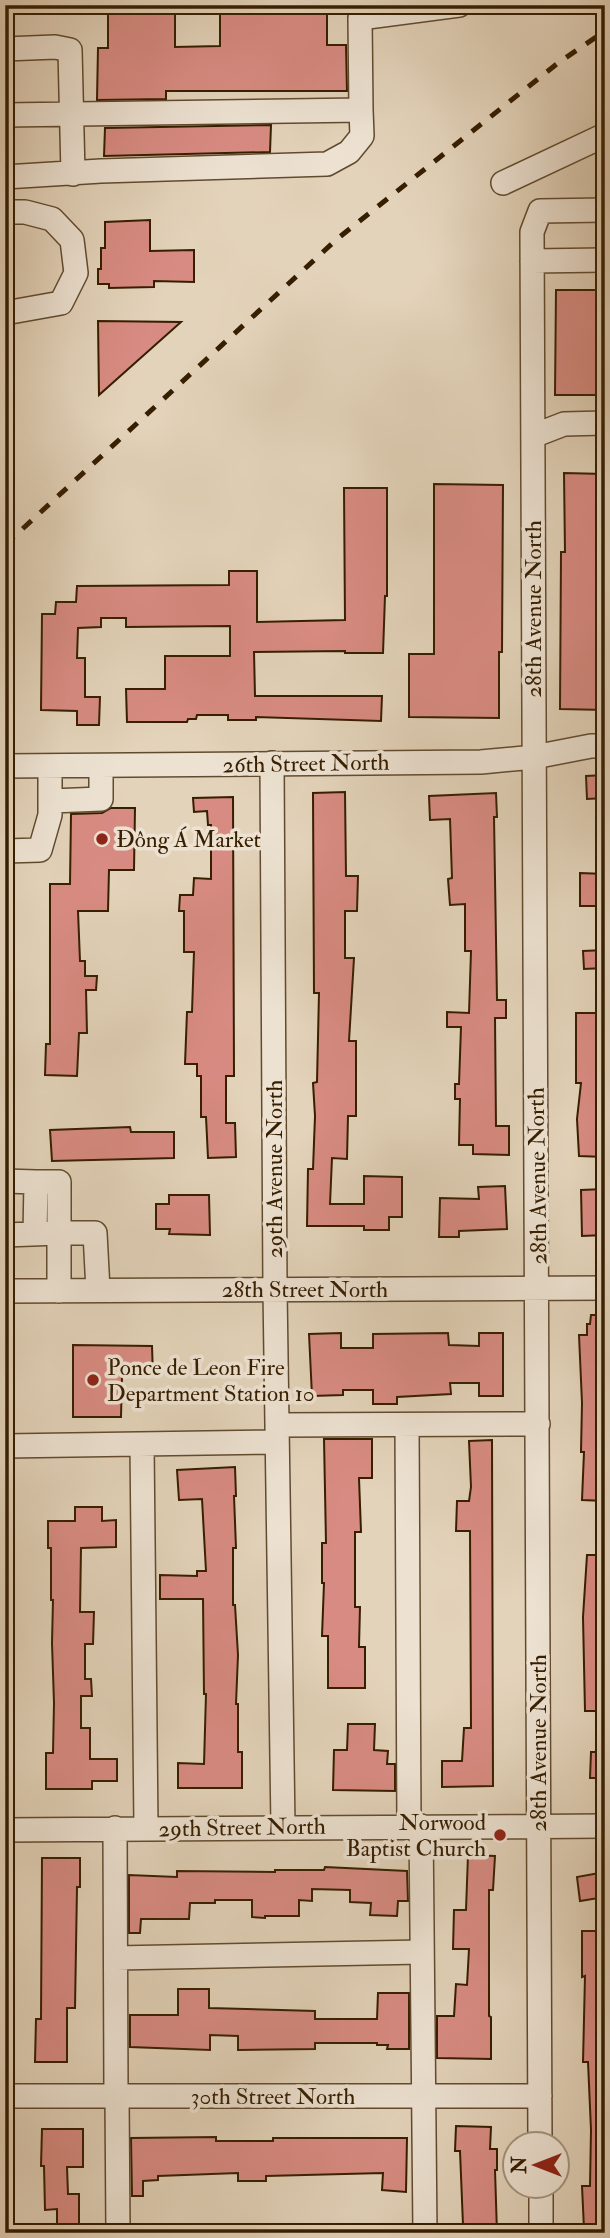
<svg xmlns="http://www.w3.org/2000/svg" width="610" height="2238" viewBox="0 0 610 2238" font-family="'IM FELL Double Pica',serif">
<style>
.building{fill:#d88b82;stroke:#361e00;stroke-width:2}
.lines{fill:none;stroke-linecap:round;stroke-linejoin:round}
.minor-casing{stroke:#614b2e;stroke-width:26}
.minor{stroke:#ede2d2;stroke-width:23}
.rail{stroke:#361e00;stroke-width:5;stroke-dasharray:12 12;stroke-linecap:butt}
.poi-dot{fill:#8f2418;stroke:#ede2d2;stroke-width:2.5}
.labels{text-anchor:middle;stroke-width:7;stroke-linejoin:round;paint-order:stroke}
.street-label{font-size:23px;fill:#361e00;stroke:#ede2d2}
.poi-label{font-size:23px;fill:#361e00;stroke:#ede2d2;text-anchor:start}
</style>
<rect width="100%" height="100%" fill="#e3d3ba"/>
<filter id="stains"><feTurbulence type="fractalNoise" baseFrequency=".00286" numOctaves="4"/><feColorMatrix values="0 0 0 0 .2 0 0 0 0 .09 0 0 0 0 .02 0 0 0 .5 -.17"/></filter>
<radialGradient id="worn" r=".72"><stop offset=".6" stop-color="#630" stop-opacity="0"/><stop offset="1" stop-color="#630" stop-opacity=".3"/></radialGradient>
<path class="building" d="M108,5H175V47L220,46V5H327V45H346L347,91H166V99L97,100L98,48H108Z
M271,125L270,152L104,156L105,128Z
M150,220V251L194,250V282L154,281V287L109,288V284H98V269H101V248H105V222Z
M556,290H605V395H555Z
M98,321L181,322L99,395Z
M564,473L605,474V571H596V602H605V710L560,709L561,552H565Z
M434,484L503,485L502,652H499V718L409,717V654H434Z
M344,488H387V596H385L383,653H345V651L254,652L255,696H382L381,721L256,717V720H228V715H197L196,719H188L187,722H127L126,689H165V656H230V626L126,627V618H101V627L78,628L77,658H85V697H100L99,725H77V711L41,710L42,614H55L56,602H76L77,586L229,585V571H257V622L345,620Z
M605,775V798L587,799L586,776Z
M345,792L346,876H358L357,911H345V958H354L349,1041H356V1116H348L347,1159L332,1158L330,1204H364V1176L402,1177V1217H389V1230H364V1226H307L308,1169H313L315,1116L313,1083L317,1082L319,993H314L313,793Z
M496,793L497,817H494L497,1000H506V1018H495L496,1126H509V1155L473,1154V1145H459L460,1099H455V1084H459L461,1027H447V1012L469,1013L471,951H465V904L450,905L448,879L452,878L450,819L430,820L429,796Z
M233,797L234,1076H226V1123H235L236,1157L208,1158L206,1117H201V1076H197V1064H185L187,1012H192L194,952H184V911H179L180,895H193L194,878L211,879V825H208L207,811L194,812L193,798Z
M111,808H135L134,870H109L108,911H78L80,961H85V976H97L96,990H86L87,1033H79L77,1076L45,1075L46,1044H50V884H70L71,814L102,813Z
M580,873L605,874V906H580Z
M605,950V968L584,969L583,951Z
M576,1013H605V1157L579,1156L577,1119L581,1083H576Z
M130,1127L131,1132H174V1158L52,1161L50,1130Z
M505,1186L507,1229L459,1231V1237H439L440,1198L479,1199L478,1187Z
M604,1189L605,1235L582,1236L581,1190Z
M169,1195H209L210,1235L169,1234L170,1229H156V1204H169Z
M591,1315H605V1501L582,1500L584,1452H581L582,1403L579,1335H587V1324H590Z
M341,1333V1348H373V1334L448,1333L449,1345L479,1346V1333H503V1396H479V1383H450L451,1394L397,1397V1404H373V1390H343V1395L312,1396L309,1334Z
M73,1345L152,1346L153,1376H122L121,1417H73Z
M324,1439H372V1478H359L361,1532H355V1607H360L359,1647H365V1688H328V1636H322L324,1583H322V1543H326Z
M492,1440L493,1786L442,1787V1761H462L464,1728H471L470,1531H456L457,1501H469L471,1487L469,1441Z
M235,1467L236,1496H234L236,1548H233V1605H235L238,1655L236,1704H238V1752H242V1788H178V1763L204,1764L206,1694H204L203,1599H160V1575L197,1576V1571H206L202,1499L179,1500L177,1470Z
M75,1507H102V1521L116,1520V1547L81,1548L80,1612H94L93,1644H85V1679H91L92,1696H81V1728H90V1759H117V1781H92V1789H46V1753H53L54,1703L52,1643L53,1600H51V1548H48V1521H75Z
M587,1555H605V1711H585L583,1617Z
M348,1724H375L374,1750L388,1751L387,1764H395V1791L333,1790L334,1750H347Z
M591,1752H605V1778H590Z
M468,1855L495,1856L493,1890H489V2016L491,2017V2059L437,2058V2016H454L456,1984L467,1985L469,1949H453L454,1910H466Z
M42,1858H80V1887H77L75,2008H67V2062H35L36,2019H41Z
M325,1867L407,1871L408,1901H398L397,1916L370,1915L371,1903L350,1902V1890L312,1889V1901L299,1900V1916H265V1918L252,1917V1900H215V1903H190L189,1919H141L140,1933H129V1875L177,1877V1871L275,1872V1870H324Z
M605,1872V1897L580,1901L577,1877Z
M582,1931H605V2228L584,2229L582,2186H590L591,2130L588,2062H583L585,1976L582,1977Z
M178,1989H209V2008L315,2011V2019H377L378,1993H409V2049H387L388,2045H377V2043H315V2049L238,2050V2036L210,2035V2050L130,2047V2015H178Z
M456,2126L491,2127L490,2149H497V2170H495L497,2233H473V2225H463L460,2151H455Z
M42,2129H83V2167H67L68,2194H79V2224L57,2225V2209L45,2210L44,2166H41Z
M216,2137V2141H273V2138H407L406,2192L382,2190L383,2173L266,2176V2181H238V2173L158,2176V2180L143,2181V2196H132L131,2138Z"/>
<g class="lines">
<g class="minor-casing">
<path id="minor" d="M5,49L55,47L70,50L73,174
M5,115L361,110L360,18L459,5
M5,177L101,171L327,164L349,152L362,136L361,110
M503,183L605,135
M5,212H25L52,219L72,240L76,273L61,303L5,313
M532,261L605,260
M533,436L564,424L605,423
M272,763L275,1290L283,1827
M5,766L481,762L534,757L591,746H605
M51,801L101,799V767
M5,851L40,850L50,815V767
M5,1181L36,1182L35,1234
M5,1235L59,1233V1182H36
M5,1291L605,1288
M59,1291V1233H95L98,1290
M277,1425L538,1424
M407,1425L409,1826
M142,1444L146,1828
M5,1446L277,1442
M421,1826L425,2233
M115,1828L116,2096
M5,1830L605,1826
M116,1958L422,1952
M5,2096H540
M117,2096L118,2233
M540,2144L532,232L540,211L605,210
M541,2186V2233"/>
</g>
<use href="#minor" class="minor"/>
<path class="rail" d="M5,545L337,239L558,63L605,31"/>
</g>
<g class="poi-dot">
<circle cx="102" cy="839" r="7"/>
<circle cx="93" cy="1380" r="7"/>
<circle cx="500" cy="1835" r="7"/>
</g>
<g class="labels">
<g class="street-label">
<text transform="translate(533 609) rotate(-90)" y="8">28th Avenue North</text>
<text transform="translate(306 763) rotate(-1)" y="8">26th Street North</text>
<text transform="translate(274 1169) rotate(-90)" y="8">29th Avenue North</text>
<text transform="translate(537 1176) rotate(-91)" y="8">28th Avenue North</text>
<text x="305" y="1297">28th Street North</text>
<text transform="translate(538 1743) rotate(-90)" y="8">28th Avenue North</text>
<text transform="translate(242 1827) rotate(-1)" y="8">29th Street North</text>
<text x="273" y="2104">30th Street North</text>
</g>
<g class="poi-label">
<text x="116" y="847">Đông Á Market</text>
<text x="107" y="1375">Ponce de Leon Fire<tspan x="107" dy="26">Department Station 10</tspan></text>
<text x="486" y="1830" text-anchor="end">Norwood<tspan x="486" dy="26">Baptist Church</tspan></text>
</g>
</g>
<rect width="610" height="2238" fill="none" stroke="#e3d3ba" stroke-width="28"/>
<rect x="7" y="7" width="596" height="2224" fill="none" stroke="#361e00" stroke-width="3.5"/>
<rect x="14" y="14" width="582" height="2210" fill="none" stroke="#361e00" stroke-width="2"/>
<g transform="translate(536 2165) rotate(270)"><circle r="33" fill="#ede2d2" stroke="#a4947e" stroke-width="2"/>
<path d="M0-5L12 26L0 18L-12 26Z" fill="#8f2418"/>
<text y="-10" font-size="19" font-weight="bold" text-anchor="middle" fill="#361e00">N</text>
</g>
<rect width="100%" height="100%" filter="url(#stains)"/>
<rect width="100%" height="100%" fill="url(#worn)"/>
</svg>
